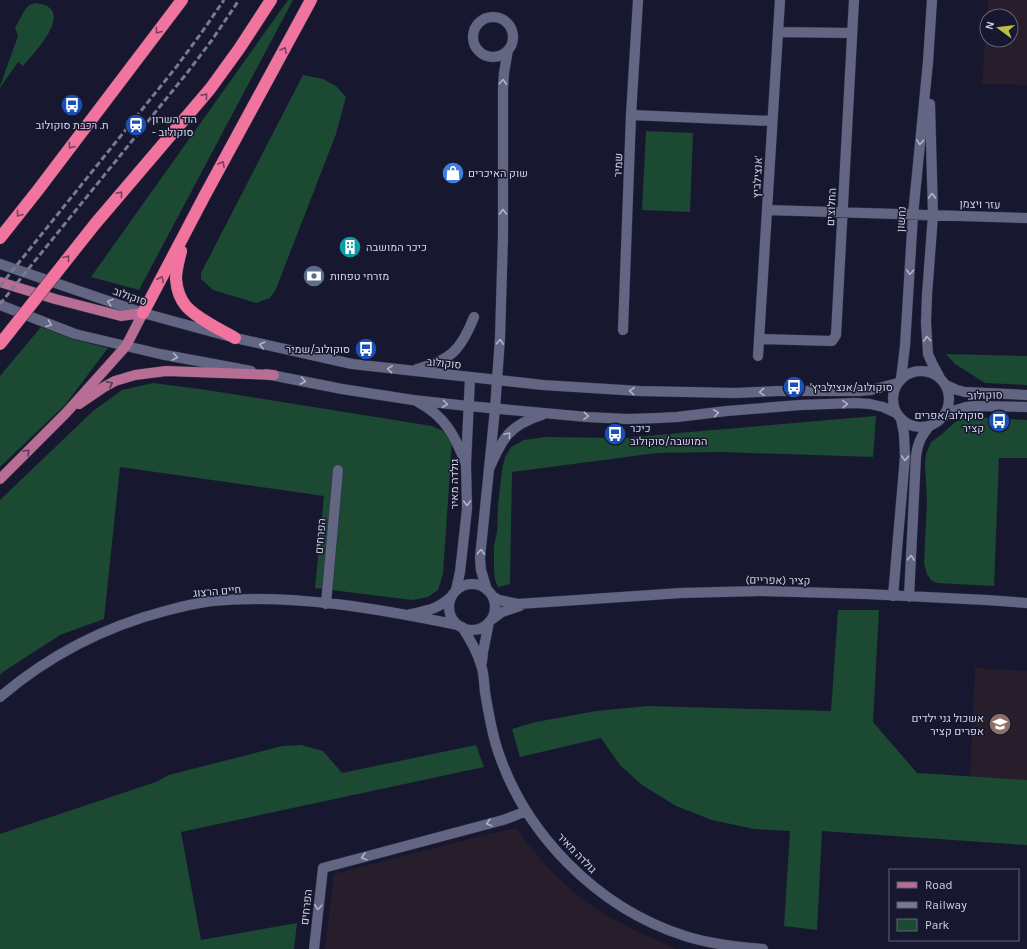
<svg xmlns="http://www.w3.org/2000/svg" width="1027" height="949" viewBox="0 0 1027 949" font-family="Karla,Heebo,sans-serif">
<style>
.education{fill:#281d2b;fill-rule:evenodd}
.green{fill:#1b4932}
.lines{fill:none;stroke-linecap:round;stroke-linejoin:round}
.street-casing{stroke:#313144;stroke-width:11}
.secondary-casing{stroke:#313144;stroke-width:11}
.primary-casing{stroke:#313144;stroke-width:11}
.highway-casing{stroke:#313144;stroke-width:13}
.street{stroke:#636683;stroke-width:10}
.secondary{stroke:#636683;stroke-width:10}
.primary{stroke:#b86e94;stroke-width:10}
.highway{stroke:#f1749f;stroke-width:12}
.rail{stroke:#797a8e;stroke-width:3;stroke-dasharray:6 3;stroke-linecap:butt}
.highway-bridge-casing{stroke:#313144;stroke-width:13;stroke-linecap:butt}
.highway-bridge{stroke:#f1749f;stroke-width:12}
.oneway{stroke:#794161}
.oneway2{stroke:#b0b2c7}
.oneway3{stroke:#573a57}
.labels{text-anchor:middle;stroke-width:3;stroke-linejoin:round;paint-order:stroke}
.poi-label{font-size:11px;fill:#d1d3e4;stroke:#17182f;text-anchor:start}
.street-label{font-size:11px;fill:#d1d3e4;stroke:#17182f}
</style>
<rect width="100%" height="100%" fill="#17182f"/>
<path class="education" d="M988,0H1027V85L982,84ZM987,16H1011V40H987Z
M975,668L1027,671V780L970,777Z
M517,828L525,841L550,870L579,897L607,916L638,932L676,949H325L334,874L493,833Z"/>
<path class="green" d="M288,0H293L139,290L91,277Z
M36,3C41,4 47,5 51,9C63,24 32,55 23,66L18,62L0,88V86L18,36L15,28L24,11L29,5Z
M303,75L323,79L336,86L346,97L336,134L276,289L270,298L256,303L213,290L201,279V273Z
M646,131L693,133L690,212L642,210Z
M41,327L72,339L108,348L65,405L0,467V376Z
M946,354L1027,356V385L985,383L955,364Z
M153,383L207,390L432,426L446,432L452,441L443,574L438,590L428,597L413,600L315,588L324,496L120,467L104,619L60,635L3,672L0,675V500L93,411L122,390Z
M876,416L873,457L721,452L657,453L512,472L510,584L498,587L495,580L494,570V545L497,532L498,506L502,470L505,457L511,447L524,440L545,437L625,438L690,432Z
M971,417L1027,420V458H999L994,586L937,583L931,580L927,574L924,563L927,501L925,463L926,454L931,442L941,435L954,423L961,419Z
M838,610H879L873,722L917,773L1027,780V845L822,831L817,930L784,926L790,831L754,829L712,820L676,806L642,785L620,765L601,738L520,757L512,729L536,722L596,711L648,706L831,711Z
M301,745L323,751L342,773L476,745L484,767L181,832L201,940L297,923L294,949H0V834L156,782L169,775L282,746Z"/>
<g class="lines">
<g class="street-casing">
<path id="street" d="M473 37a20 20 0 1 1 40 0a20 20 0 1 1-40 0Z
M778,32L852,33
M930,104L933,215L927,295L926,323L928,354L932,363L939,376
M631,115L772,121
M767,210L1027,218
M623,330L631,115L638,0
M759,339L832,341L836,335L854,0
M758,356L780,0
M901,379L905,346L913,215L928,62L932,0
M449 607a23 23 0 1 1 46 0a23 23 0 1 1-46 0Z
M456,590L460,572L467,509L466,464L470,378
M487,590L481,570L480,558L495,409L500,338L503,236V88L504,73L508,50
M492,596L499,600L518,604L681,593L760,591L866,594L986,600L1027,603
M893,596L905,457L904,434L901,419
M909,597L916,456C918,442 921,437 929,426
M326,604L338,470
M411,614C430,610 438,609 452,596
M491,620L502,612L520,606
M462,627C470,639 477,651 481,665C484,673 484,683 485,692C488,710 491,728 496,745C523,833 597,908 685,936C710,944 736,947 763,949
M482,662L483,652L489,622
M0,697C48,656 104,627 165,611C180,607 196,603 212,601C292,593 380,609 458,625
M314,949L323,868L503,820L514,816L526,811"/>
</g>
<g class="secondary-casing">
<path id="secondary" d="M0,264L143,313L235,338L352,364L543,385L639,391L735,393L778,391H858L871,390L898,383
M0,305L75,334L160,354L251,371
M417,369C451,360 461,350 474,317
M893 399a28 28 0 1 1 56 0a28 28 0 1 1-56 0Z
M266,374L342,389L413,400L468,406L587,417L627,419L658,418L677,417L727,411L800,405L855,403L870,404L883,407L896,413
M946,385L957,390L965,392L1027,395
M418,402C445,416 455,436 466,464
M945,416L956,410L966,407L976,406L1027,407
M489,469C502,439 509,425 542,415"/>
</g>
<g class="primary-casing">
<path id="primary" d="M0,282L55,299L121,316L143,313
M79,404L104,387L115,381L135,375L166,371L274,375
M0,479L66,413L126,346L143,313"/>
</g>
<g class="highway-casing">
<path id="highway" d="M95,224L210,89L239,49L271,0
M0,238L38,190L182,0
M181,251C179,260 176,269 176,279C178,304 190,312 210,324C218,329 227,333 235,338
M143,313L205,195L311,0"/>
</g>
<use href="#street" class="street"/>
<use href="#secondary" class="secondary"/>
<use href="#primary" class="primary"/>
<use href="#highway" class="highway"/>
<path class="rail" d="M0,286L177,66L202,32L224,0
M0,304L187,73L212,40L239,0"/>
<g class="highway-bridge-casing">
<path id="highway-bridge" d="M0,344L95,224"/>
</g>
<use href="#highway-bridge" class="highway-bridge"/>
</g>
<defs><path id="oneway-chevron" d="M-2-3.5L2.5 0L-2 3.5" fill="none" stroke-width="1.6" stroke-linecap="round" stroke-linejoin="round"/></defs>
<g class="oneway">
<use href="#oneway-chevron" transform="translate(158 31) rotate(127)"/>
<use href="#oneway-chevron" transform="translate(284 50) rotate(-61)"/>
<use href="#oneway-chevron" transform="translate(205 96) rotate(-49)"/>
<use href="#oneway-chevron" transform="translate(71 146) rotate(127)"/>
<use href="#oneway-chevron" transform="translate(222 164) rotate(-61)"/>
<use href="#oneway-chevron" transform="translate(120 194) rotate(-49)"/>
<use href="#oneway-chevron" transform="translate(19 214) rotate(128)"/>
<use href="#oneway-chevron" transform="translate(67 258) rotate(-52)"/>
<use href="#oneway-chevron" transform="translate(161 279) rotate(-63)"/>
</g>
<g class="oneway2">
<use href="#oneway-chevron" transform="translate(503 82) rotate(-86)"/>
<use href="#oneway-chevron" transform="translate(920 142) rotate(96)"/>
<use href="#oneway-chevron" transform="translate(932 196) rotate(-92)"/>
<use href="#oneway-chevron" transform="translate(503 212) rotate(-91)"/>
<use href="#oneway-chevron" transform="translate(910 272) rotate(93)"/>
<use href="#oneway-chevron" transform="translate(110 302) rotate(-161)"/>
<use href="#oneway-chevron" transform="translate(49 324) rotate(21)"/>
<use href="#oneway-chevron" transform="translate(927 339) rotate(-94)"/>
<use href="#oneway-chevron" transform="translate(500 342) rotate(-87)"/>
<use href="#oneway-chevron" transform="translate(262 345) rotate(-167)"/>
<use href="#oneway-chevron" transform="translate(175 357) rotate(11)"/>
<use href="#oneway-chevron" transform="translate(390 369) rotate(-174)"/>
<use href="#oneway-chevron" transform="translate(303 381) rotate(11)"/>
<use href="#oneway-chevron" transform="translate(632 391) rotate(-177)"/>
<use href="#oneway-chevron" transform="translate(762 392) rotate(177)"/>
<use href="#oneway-chevron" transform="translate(445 404) rotate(7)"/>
<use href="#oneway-chevron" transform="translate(845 404) rotate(-2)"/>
<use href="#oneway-chevron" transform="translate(716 413) rotate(-8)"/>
<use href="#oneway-chevron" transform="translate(586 416) rotate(4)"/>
<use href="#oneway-chevron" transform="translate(508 435) rotate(-50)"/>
<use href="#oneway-chevron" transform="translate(905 458) rotate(92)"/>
<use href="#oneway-chevron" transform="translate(467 503) rotate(89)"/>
<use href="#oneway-chevron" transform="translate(481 552) rotate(-87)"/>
<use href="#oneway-chevron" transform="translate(911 558) rotate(-87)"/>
<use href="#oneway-chevron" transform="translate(489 823) rotate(165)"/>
<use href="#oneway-chevron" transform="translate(364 857) rotate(165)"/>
<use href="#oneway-chevron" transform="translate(318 907) rotate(96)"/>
</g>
<g class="oneway3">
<use href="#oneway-chevron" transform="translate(110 384) rotate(-28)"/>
<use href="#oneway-chevron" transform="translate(27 452) rotate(-45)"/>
</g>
<defs>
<g id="bus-disc" transform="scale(1.15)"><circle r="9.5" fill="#1a4fb4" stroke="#17182f"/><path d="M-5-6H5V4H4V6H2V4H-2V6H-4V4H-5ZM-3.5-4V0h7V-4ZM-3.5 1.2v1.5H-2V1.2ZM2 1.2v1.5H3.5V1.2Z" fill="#fff"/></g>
<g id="station-disc" transform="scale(1.15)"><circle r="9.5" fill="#1a4fb4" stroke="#17182f"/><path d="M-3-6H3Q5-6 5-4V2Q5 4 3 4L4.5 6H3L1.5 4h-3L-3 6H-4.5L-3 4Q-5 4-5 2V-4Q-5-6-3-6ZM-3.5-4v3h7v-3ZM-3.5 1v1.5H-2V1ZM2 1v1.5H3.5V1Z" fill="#fff"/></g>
<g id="shop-disc" transform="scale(1.15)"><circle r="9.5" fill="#3f7fe0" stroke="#17182f"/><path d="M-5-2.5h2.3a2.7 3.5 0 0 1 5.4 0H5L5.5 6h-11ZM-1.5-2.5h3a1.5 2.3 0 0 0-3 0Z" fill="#fff"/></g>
<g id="building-disc" transform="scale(1.15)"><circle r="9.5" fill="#0f9aa8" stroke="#17182f"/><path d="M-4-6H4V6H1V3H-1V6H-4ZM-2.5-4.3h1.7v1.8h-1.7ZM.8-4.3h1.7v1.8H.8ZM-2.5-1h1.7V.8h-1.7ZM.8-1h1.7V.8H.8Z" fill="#fff"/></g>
<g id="bank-disc" transform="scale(1.15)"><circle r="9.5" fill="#5c6f8a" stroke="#17182f"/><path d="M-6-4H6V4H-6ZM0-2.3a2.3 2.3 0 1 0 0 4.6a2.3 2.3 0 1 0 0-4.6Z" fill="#fff"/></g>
<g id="school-disc" transform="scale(1.15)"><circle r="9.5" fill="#8d6e63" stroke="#17182f"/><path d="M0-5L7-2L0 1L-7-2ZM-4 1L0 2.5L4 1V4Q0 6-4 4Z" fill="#fff"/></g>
</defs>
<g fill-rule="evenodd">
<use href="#bus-disc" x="72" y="105"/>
<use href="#station-disc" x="136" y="125"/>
<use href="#shop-disc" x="453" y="173"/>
<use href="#building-disc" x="350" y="247"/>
<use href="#bank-disc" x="314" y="276"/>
<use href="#bus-disc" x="366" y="349"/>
<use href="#bus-disc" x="794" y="387"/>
<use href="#bus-disc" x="999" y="421"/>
<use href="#bus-disc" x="615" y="434"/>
<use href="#school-disc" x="1000" y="724"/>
</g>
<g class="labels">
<g class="poi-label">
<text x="152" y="123">הוד השרון<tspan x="152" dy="13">- סוקולוב</tspan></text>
<text x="72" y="129" text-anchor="middle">ת. רכבת סוקולוב</text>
<text x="468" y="177">שוק האיכרים</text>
<text x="366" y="251">כיכר המושבה</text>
<text x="330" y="280">מזרחי טפחות</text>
<text x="350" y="353" text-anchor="end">סוקולוב/שמיר</text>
<text x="810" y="391">סוקולוב/אנצילביץ׳</text>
<text x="984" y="419" text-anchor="end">סוקולוב/אפרים<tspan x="984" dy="13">קציר</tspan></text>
<text x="630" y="432">כיכר<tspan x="630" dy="13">המושבה/סוקולוב</tspan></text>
<text x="984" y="722" text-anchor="end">אשכול גני ילדים<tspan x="984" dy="13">אפרים קציר</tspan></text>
</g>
<g class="street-label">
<text transform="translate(618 165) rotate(-88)" y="4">שמיר</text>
<text transform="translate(757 177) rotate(-87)" y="4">אנצילביץ'</text>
<text transform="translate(980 204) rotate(2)" y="4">עזר ויצמן</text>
<text transform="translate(831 207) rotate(-87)" y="4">החלוצים</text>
<text transform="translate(901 219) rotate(-86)" y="4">נחשון</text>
<text transform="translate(130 296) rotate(19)" y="4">סוקולוב</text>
<text transform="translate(444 363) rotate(6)" y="4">סוקולוב</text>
<text transform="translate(985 395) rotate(-2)" y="4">סוקולוב</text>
<text transform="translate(454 484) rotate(-90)" y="4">גולדה מאיר</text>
<text transform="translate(320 536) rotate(-85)" y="4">הפרחים</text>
<text transform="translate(778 580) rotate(1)" y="4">קציר (אפריים)</text>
<text transform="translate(217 591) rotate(-5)" y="4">חיים הרצוג</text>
<text transform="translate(577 853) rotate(46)" y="4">גולדה מאיר</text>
<text transform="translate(306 907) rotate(-84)" y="4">הפרחים</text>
</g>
</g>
<rect x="889" y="869" width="130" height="72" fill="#17182f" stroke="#616377"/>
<rect x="897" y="882" width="20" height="6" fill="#b86e94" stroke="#616377"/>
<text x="925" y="889" font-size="12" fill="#d1d3e4">Road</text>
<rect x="897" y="902" width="20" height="6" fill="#797a8e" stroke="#616377"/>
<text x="925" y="909" font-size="12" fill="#d1d3e4">Railway</text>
<rect x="897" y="919" width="20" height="12" fill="#1b4932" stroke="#616377"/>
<text x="925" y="929" font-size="12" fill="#d1d3e4">Park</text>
<g transform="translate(999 28) rotate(285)"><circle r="19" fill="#17182f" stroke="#616377"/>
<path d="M0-3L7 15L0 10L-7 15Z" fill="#bdbf43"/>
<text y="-6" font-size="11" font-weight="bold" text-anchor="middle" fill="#d1d3e4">N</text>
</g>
</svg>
